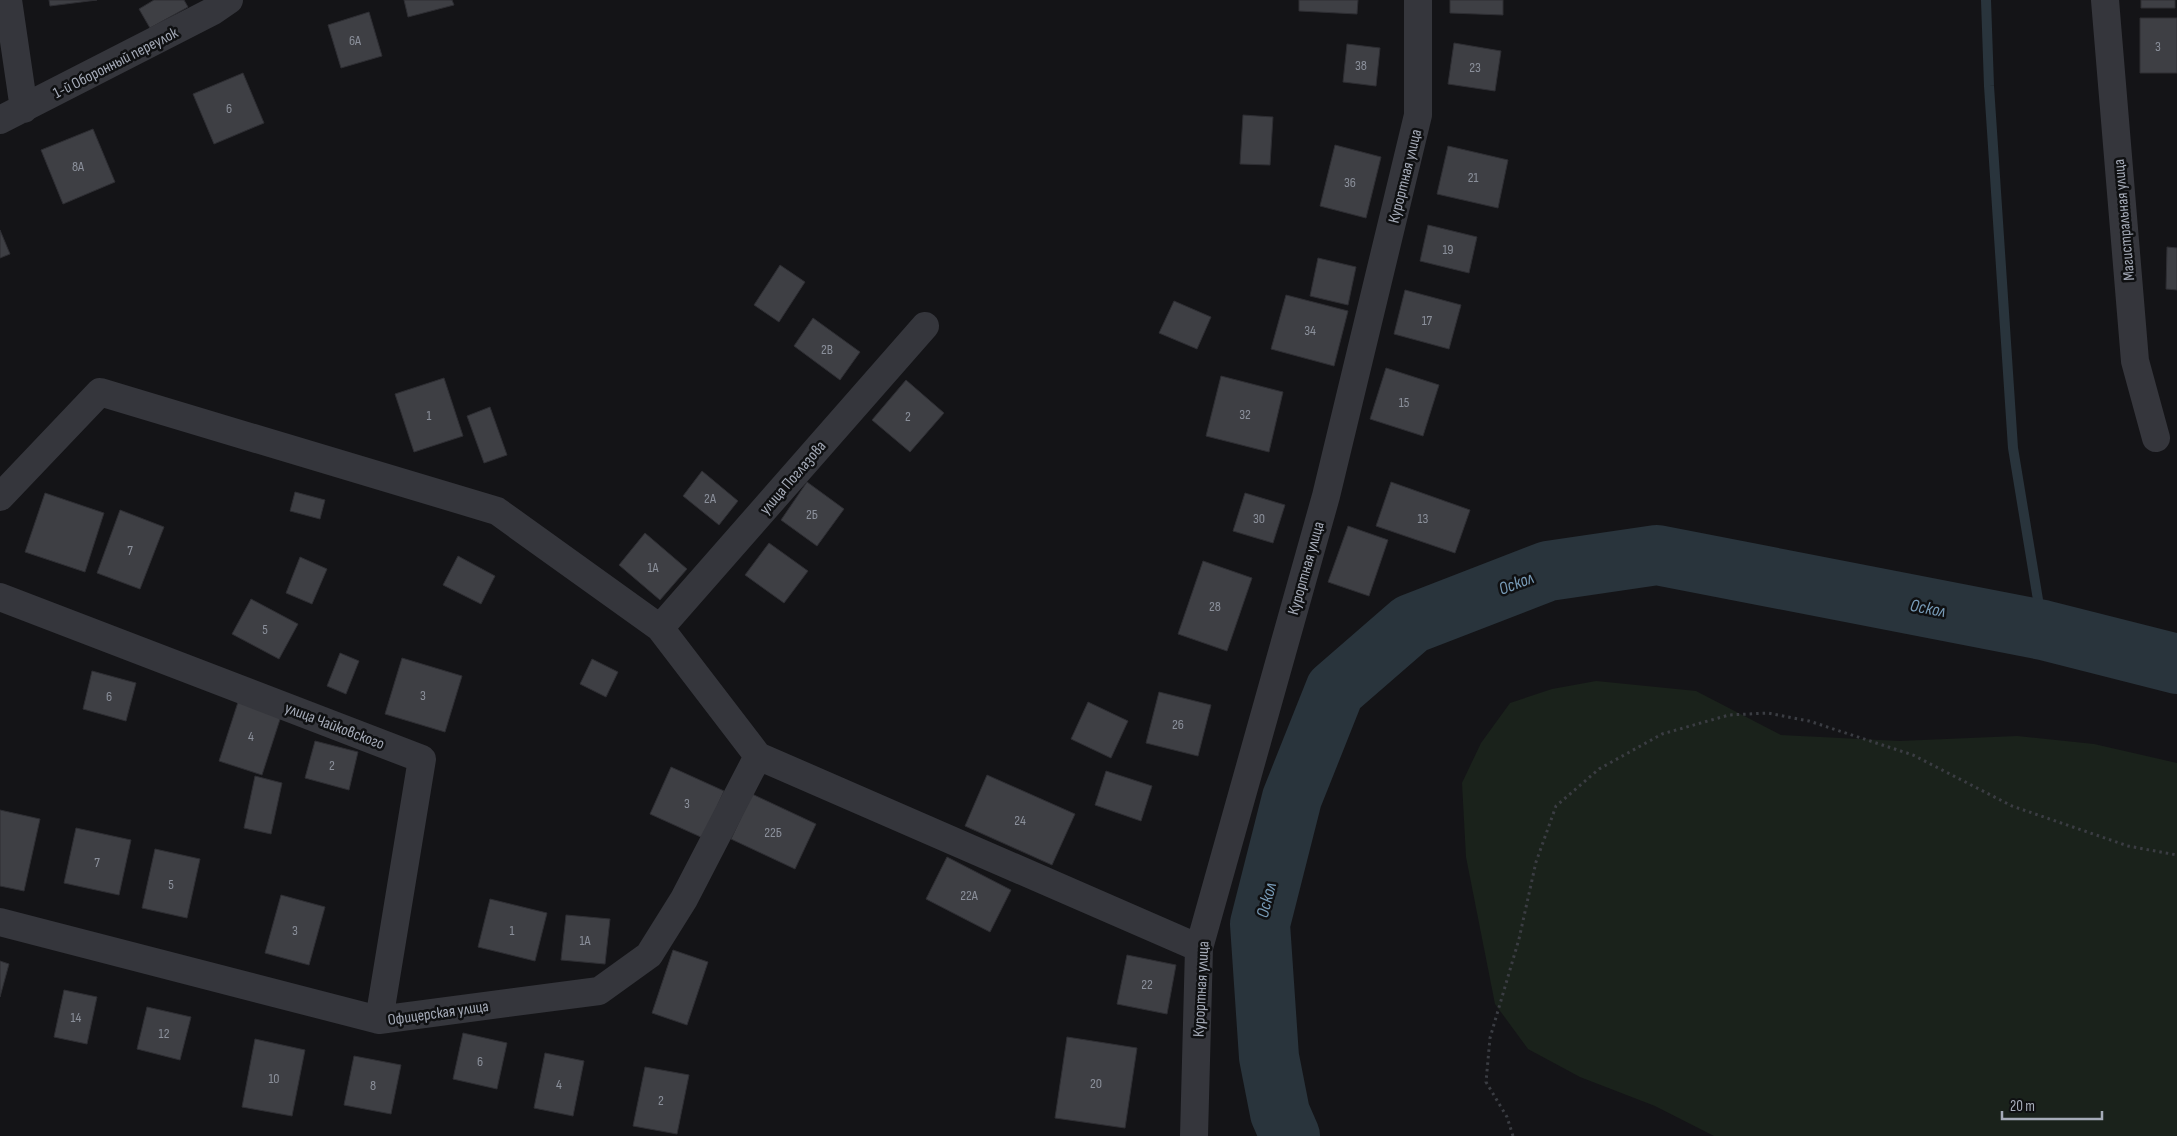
<svg xmlns="http://www.w3.org/2000/svg" width="2177" height="1136" viewBox="0 0 2177 1136" font-family="'Sofia Sans Condensed',sans-serif">
<style>
.green{fill:#1a221b}
.lines{fill:none;stroke-linecap:round;stroke-linejoin:round}
.stream{stroke:#29343c;stroke-width:10}
.river{stroke:#29343c;stroke-width:60}
.building{fill:#3e3f44;stroke:#2e2e33}
.path{stroke:#3b3d43;stroke-width:3;stroke-dasharray:2.5 4;stroke-linecap:butt}
.minor{stroke:#35363c;stroke-width:28}
.labels{text-anchor:middle;stroke-width:5;stroke-linejoin:round;paint-order:stroke}
.number-label{font-size:14px;fill:#8b909b}
.street-label{font-size:16px;fill:#a5abb8;stroke:#0f1012}
.water-label{font-size:18px;font-style:italic;fill:#789bb7;stroke:#0f1012}
</style>
<rect width="100%" height="100%" fill="#141417"/>
<path class="green" d="M1596,681L1696,691L1781,735L1899,741L2017,736L2094,744L2177,763V1136H1714L1655,1106L1580,1077L1528,1049L1495,1004L1466,857L1462,783L1481,743L1510,703L1552,689Z"/>
<g class="lines">
<path class="stream" d="M1986,0L1989,86L2013,448L2043,630"/>
<path class="river" d="M1290,1136L1280,1113L1269,1057L1260,924L1292,798L1335,690L1411,624L1548,571L1657,555L2043,630L2177,664"/>
</g>
<path class="building" d="M49,0H97L50,6Z
M154,0H184L188,7L150,28L139,9Z
M404,0H452L454,5L408,17Z
M1299,0H1358L1357,14L1299,11Z
M1450,0H1503V15L1450,13Z
M2141,0H2175V8H2141Z
M369,12L382,56L341,68L328,25Z
M2140,18H2177V73H2140Z
M1454,43L1501,51L1495,91L1448,84Z
M1347,44L1380,48L1376,86L1343,82Z
M243,73L264,123L214,144L193,94Z
M1243,115L1273,117L1270,165L1240,164Z
M93,129L115,182L63,204L41,150Z
M1335,145L1381,157L1366,218L1320,206Z
M1448,146L1508,160L1498,208L1437,194Z
M1428,225L1477,237L1469,273L1420,261Z
M0,230L10,254L0,258Z
M2167,247L2177,248V290L2166,289Z
M1318,258L1356,267L1348,305L1310,296Z
M780,265L805,282L779,322L754,305Z
M1405,290L1461,305L1449,349L1394,334Z
M1286,295L1348,311L1334,366L1271,349Z
M1174,301L1211,317L1197,349L1159,333Z
M813,318L860,352L840,380L794,346Z
M1386,368L1439,385L1423,436L1370,419Z
M1221,376L1283,392L1269,452L1206,436Z
M444,378L463,436L414,452L395,394Z
M906,380L944,413L910,452L872,420Z
M490,407L507,455L484,463L467,416Z
M702,471L738,501L719,525L683,496Z
M807,482L844,509L817,546L781,520Z
M1391,482L1470,510L1455,553L1376,526Z
M295,492L325,500L320,519L290,511Z
M45,493L104,513L85,572L25,552Z
M1245,493L1285,505L1273,543L1233,531Z
M120,510L164,527L140,589L97,573Z
M1348,526L1388,540L1369,596L1328,582Z
M645,533L687,569L660,600L619,565Z
M769,543L808,571L784,603L745,575Z
M458,556L495,576L481,604L443,585Z
M300,557L327,569L312,604L286,593Z
M1203,561L1252,578L1227,651L1178,634Z
M251,599L298,624L279,659L232,634Z
M340,653L359,661L346,694L327,686Z
M402,658L462,676L445,732L385,714Z
M592,659L618,672L606,697L580,684Z
M92,671L136,683L126,721L83,709Z
M1159,692L1211,705L1198,756L1146,743Z
M240,696L283,710L262,775L219,761Z
M1088,702L1128,721L1111,758L1071,739Z
M315,741L358,752L349,790L305,778Z
M671,767L724,791L703,838L650,814Z
M1106,771L1152,786L1141,821L1095,805Z
M987,775L1075,814L1052,865L965,826Z
M255,776L282,783L271,834L244,828Z
M752,794L816,824L795,869L731,839Z
M0,810L40,819L24,891L0,886Z
M76,828L131,840L119,895L64,883Z
M155,849L200,859L187,918L142,908Z
M947,857L1011,890L990,932L926,899Z
M281,895L325,907L309,965L265,953Z
M490,899L547,913L535,961L478,947Z
M566,915L610,919L605,964L561,960Z
M673,950L708,962L687,1025L652,1013Z
M1127,955L1176,965L1167,1014L1117,1004Z
M0,961L9,964L0,997Z
M64,990L97,997L87,1044L54,1037Z
M147,1007L191,1017L180,1060L137,1049Z
M463,1033L507,1043L497,1089L453,1079Z
M1067,1037L1137,1048L1125,1128L1055,1118Z
M255,1039L305,1050L292,1116L242,1107Z
M545,1053L584,1061L573,1116L534,1108Z
M354,1056L401,1065L391,1114L344,1105Z
M645,1067L689,1075L677,1134L633,1126Z"/>
<g class="lines">
<path class="path" d="M1513,1136L1507,1117L1486,1082L1490,1038L1519,939L1536,862L1556,806L1599,769L1662,734L1729,715L1768,713L1809,721L1913,755L2012,806L2128,846L2177,855"/>
<path class="minor" d="M8,0L24,109
M2105,0L2135,361L2156,438
M0,120L213,11L229,0
M0,497L100,392L497,511L660,628L758,756L1199,948
M0,597L422,759L379,1020
M660,628L925,326
M0,922L379,1020L599,991L649,955L684,899L758,756
M1194,1136L1199,948L1326,496L1418,115V0"/>
</g>
<g class="labels">
<g class="number-label">
<text x="355" y="45">6А</text>
<text x="2158" y="51">3</text>
<text x="1361" y="70">38</text>
<text x="1475" y="72">23</text>
<text x="229" y="113">6</text>
<text x="78" y="171">8А</text>
<text x="1473" y="182">21</text>
<text x="1350" y="187">36</text>
<text x="1448" y="254">19</text>
<text x="1427" y="325">17</text>
<text x="1310" y="335">34</text>
<text x="827" y="354">2В</text>
<text x="1404" y="407">15</text>
<text x="1245" y="419">32</text>
<text x="429" y="420">1</text>
<text x="908" y="421">2</text>
<text x="710" y="503">2А</text>
<text x="812" y="519">2Б</text>
<text x="1259" y="523">30</text>
<text x="1423" y="523">13</text>
<text x="130" y="555">7</text>
<text x="653" y="572">1А</text>
<text x="1215" y="611">28</text>
<text x="265" y="634">5</text>
<text x="423" y="700">3</text>
<text x="109" y="701">6</text>
<text x="1178" y="729">26</text>
<text x="251" y="741">4</text>
<text x="332" y="770">2</text>
<text x="687" y="808">3</text>
<text x="1020" y="825">24</text>
<text x="773" y="837">22Б</text>
<text x="97" y="867">7</text>
<text x="171" y="889">5</text>
<text x="969" y="900">22А</text>
<text x="295" y="935">3</text>
<text x="512" y="935">1</text>
<text x="585" y="945">1А</text>
<text x="1147" y="989">22</text>
<text x="76" y="1022">14</text>
<text x="164" y="1038">12</text>
<text x="480" y="1066">6</text>
<text x="274" y="1083">10</text>
<text x="1096" y="1088">20</text>
<text x="559" y="1089">4</text>
<text x="373" y="1090">8</text>
<text x="661" y="1105">2</text>
</g>
<g class="street-label">
<text transform="translate(115 62) rotate(-27)" y="6">1-й Оборонный переулок</text>
<text transform="translate(1404 176) rotate(-76)" y="6">Курортная улица</text>
<text transform="translate(2123 220) rotate(-95)" y="6">Магистральная улица</text>
<text transform="translate(792 477) rotate(-49)" y="6">улица Поглазова</text>
<text transform="translate(1305 568) rotate(-74)" y="6">Курортная улица</text>
<text transform="translate(335 725) rotate(21)" y="6">улица Чайковского</text>
<text transform="translate(1200 989) rotate(-87)" y="6">Курортная улица</text>
<text transform="translate(438 1012) rotate(-8)" y="6">Офицерская улица</text>
</g>
<g class="water-label">
<text transform="translate(1516 583) rotate(-21)" y="6">Оскол</text>
<text transform="translate(1928 608) rotate(11)" y="6">Оскол</text>
<text transform="translate(1266 900) rotate(-76)" y="6">Оскол</text>
</g>
</g>
<path d="M2002 1111v8h100v-8" fill="none" stroke="#a5abb8" stroke-width="2.5"/>
<text x="2010" y="1111" font-size="15" fill="#a5abb8" stroke="#0f1012" stroke-width="4" paint-order="stroke">20 m</text>
</svg>
